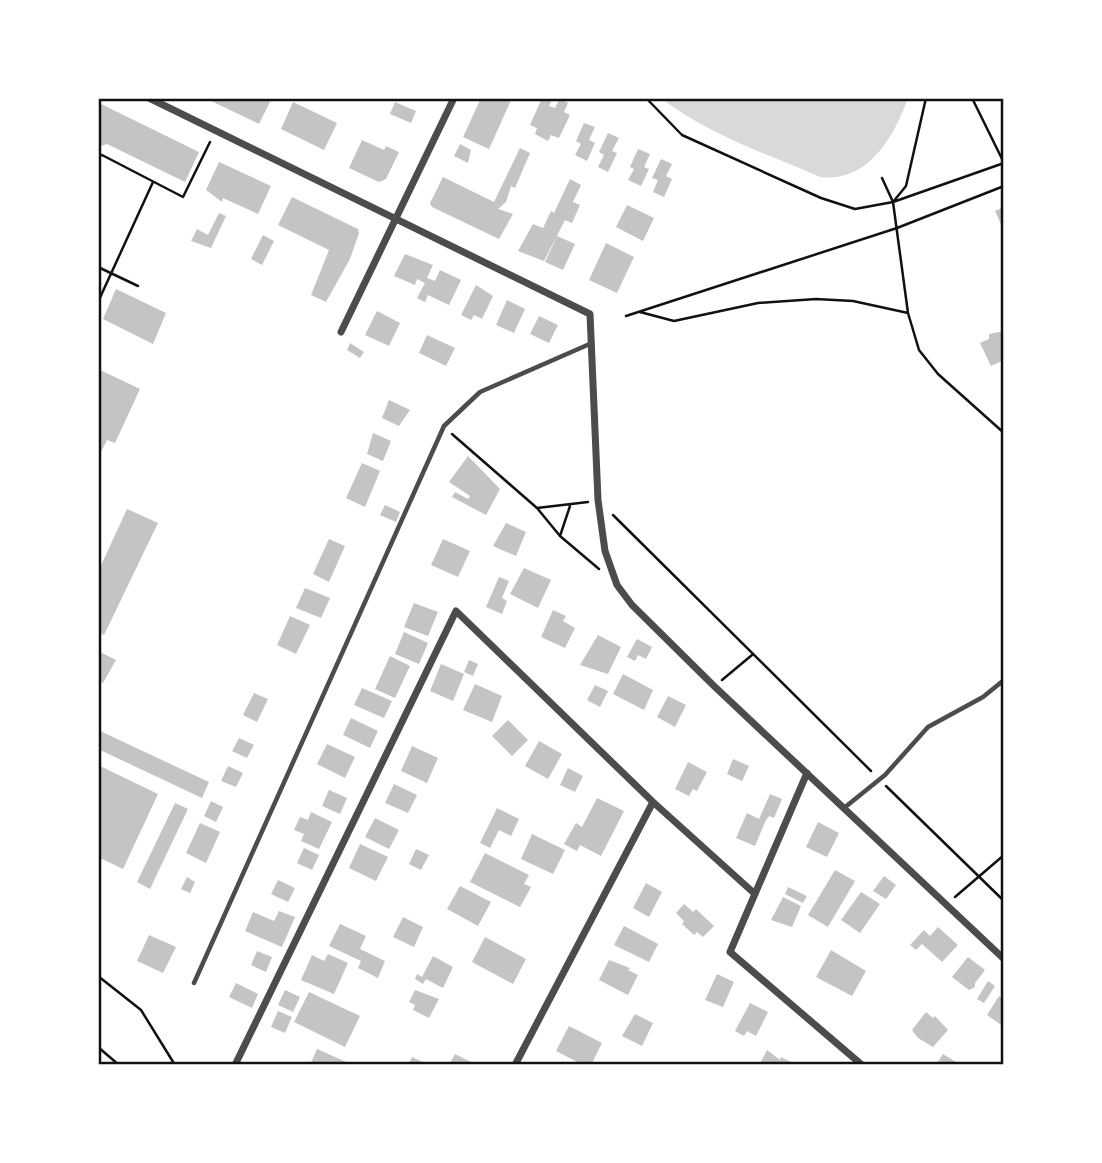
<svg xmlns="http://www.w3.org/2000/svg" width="1102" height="1163" viewBox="0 0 1102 1163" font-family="Lora,serif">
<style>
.water{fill:#d9d9d9}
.building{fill:#c4c4c4}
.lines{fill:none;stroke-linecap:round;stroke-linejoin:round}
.path{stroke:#111;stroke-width:2.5}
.service{stroke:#4c4c4c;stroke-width:4.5}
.minor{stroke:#4c4c4c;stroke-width:7}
.neatline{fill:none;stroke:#111;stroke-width:2.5}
</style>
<rect width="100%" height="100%" fill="#fff"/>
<path class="water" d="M661,98H908C894,137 868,183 820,177C767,154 707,134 661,98Z"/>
<path class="building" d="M205,98H268L271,100L259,124Z
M481,98H512L489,149L463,137Z
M542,98H553L549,106L555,108L560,98L568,103L564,112L570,115L559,138L551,135L548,141L535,134L537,128L530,125Z
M293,102L337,123L324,150L281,129Z
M395,102L416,111L411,123L390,114Z
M99,103L199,152L185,182L107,144L98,147Z
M584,123L595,127L589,140L595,143L587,161L575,155L581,144L576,141Z
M608,133L619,138L612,151L617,153L608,172L598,167L604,155L599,152Z
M362,140L384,150L386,146L399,152L386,179L379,182L349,168Z
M460,144L471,150L468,163L454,156Z
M520,148L530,153L515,188L511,186L506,202L498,209L513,214L499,239L432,207L430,203L443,177L494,202Z
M638,149L650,154L644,167L649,169L641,186L628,180L634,169L630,167Z
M661,159L672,164L666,176L672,179L664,197L653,192L658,180L652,178Z
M219,162L271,186L258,214L223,198L222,202L206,190Z
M570,179L581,185L573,202L580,205L572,223L565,220L544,261L518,251L533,224L543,228L551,211L554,213Z
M292,197L358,229L359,233L350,259L326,302L311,295L329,250L278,225Z
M627,205L654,218L643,241L616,227Z
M1004,207V231L995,211Z
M219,213L226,216L211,248L191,241L197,229L208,235Z
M263,235L274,241L262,265L251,259Z
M557,236L575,244L563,270L545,262Z
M606,243L634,257L617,293L589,280Z
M405,254L433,265L427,278L435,281L440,270L461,280L449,305L428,295L425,302L417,298L425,283L417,279L415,285L394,276Z
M476,285L493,296L482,319L474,315L471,320L461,315Z
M116,289L166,313L153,344L103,319Z
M507,300L525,309L514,333L496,325Z
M377,311L400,323L389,346L365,335Z
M539,316L558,325L549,343L530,334Z
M1004,331V360L991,366L980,343L989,339V334Z
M427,335L455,348L446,366L419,353Z
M350,343L364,352L360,358L347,350Z
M98,369L140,389L115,443L107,440L98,458Z
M389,400L410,410L399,426L382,418Z
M373,433L391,441L383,461L367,454Z
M468,456L500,489L486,515L452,497L455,492L468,499L470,496L449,482Z
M362,463L380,471L365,507L346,498Z
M385,505L400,512L396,522L380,515Z
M127,509L158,523L104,635L98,632V572Z
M506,523L526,532L516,556L493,546Z
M329,539L345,546L329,582L313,574Z
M443,539L470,551L458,577L431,565Z
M524,568L551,580L538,608L510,594Z
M499,577L509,581L502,598L507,601L502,614L486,607Z
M305,588L330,598L321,618L296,608Z
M414,603L438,612L428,636L404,627Z
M553,610L566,616L563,621L575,628L565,648L541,637Z
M290,616L310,625L296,654L277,645Z
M404,632L428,643L419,664L395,654Z
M598,635L621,647L608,674L580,665Z
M637,639L652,647L646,659L638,655L635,661L627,657Z
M98,651L116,660L103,683L98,681Z
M390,656L410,666L395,698L375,689Z
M469,660L478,664L473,676L464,672Z
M441,664L464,674L453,701L430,691Z
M623,674L653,690L644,710L613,694Z
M475,684L502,696L492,722L463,710Z
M595,685L608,691L600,707L587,700Z
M362,688L392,701L384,718L354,705Z
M254,693L268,699L257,722L243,715Z
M668,696L686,705L675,727L657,717Z
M351,718L378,731L370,748L343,735Z
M508,720L528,740L512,756L492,736Z
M98,730L209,782L202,798L98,749Z
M239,738L254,745L247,758L232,751Z
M539,741L562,754L548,779L525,766Z
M327,744L355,757L345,778L317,764Z
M412,746L438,758L427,783L401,771Z
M733,759L749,766L742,781L727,774Z
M688,762L707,772L697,791L693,789L689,796L675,789Z
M98,765L158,794L123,869L98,857Z
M228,766L243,773L236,787L221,781Z
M568,768L583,776L575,792L560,785Z
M394,784L417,795L408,813L385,803Z
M329,790L347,798L340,814L322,806Z
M770,794L782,799L774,818L769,816L765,822L755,846L736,838L747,813L759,819Z
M597,798L624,811L601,856L580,845L577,851L564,844L576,823L582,827Z
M211,801L223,807L216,822L204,816Z
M175,803L188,809L150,889L137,882Z
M497,808L519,819L511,836L499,830L490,848L480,843Z
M311,812L332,822L319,849L301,841L304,834L294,830L300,817L308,820Z
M375,818L399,830L389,849L365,837Z
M818,822L839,833L827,857L806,847Z
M200,823L220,832L206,863L186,853Z
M532,834L565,850L553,874L521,859Z
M360,844L388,857L376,881L349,868Z
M304,848L319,855L312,870L297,863Z
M416,849L429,855L421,870L409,864Z
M485,853L529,875L524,884L531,887L520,907L470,882Z
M835,870L855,881L828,927L808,915Z
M884,876L896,885L886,899L873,891Z
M187,877L195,882L190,893L181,889Z
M278,880L295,888L288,902L271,894Z
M646,883L662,892L649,917L633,908Z
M460,886L491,902L478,926L447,909Z
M788,887L807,896L803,903L785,894Z
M861,892L880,904L860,933L841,920Z
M783,897L801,906L792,927L771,920Z
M684,904L693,912L696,909L714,926L703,937L697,932L694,935L682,924L684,921L676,913Z
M279,911L295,917L282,947L245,931L253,912L274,921Z
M403,917L423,927L414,947L393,937Z
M340,924L366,936L360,949L385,961L378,978L358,968L361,961L329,946Z
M624,926L658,944L649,962L614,945Z
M938,927L958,945L942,962L922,944L916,950L910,945L924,930L930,936Z
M149,935L176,947L163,973L137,961Z
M485,937L526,959L513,984L472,962Z
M831,950L866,971L852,996L816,977Z
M257,951L272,957L266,972L251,965Z
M328,954L348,963L334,994L301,980L312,955L324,961Z
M433,956L453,967L443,988L426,979L423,984L415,979L417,974L422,977Z
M968,957L985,970L975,983V987L969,990L952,977Z
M609,960L630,968L628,970L638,975L628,995L599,980Z
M717,974L734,982L723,1007L705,1000Z
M988,981L995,986L984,1003L977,999Z
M236,983L258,994L252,1008L229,997Z
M285,990L300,997L293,1012L278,1005Z
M415,990L439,999L429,1018L413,1010L415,1005L409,1002Z
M309,992L360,1016L345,1047L294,1022Z
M999,996L1004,999V1027L987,1015Z
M750,1003L768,1012L756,1036L747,1031L744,1036L735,1031Z
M278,1011L292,1017L285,1033L271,1027Z
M926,1012L933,1018L935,1016L948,1030L933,1047L918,1038L912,1030Z
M635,1014L653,1023L642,1046L622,1036Z
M569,1026L602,1043L591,1065H583L556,1051Z
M317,1049L353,1065H310Z
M767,1050L780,1060L781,1057L791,1062L790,1065H759Z
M455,1054L477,1065H441L450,1063Z
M943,1054L956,1062L954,1065H936Z
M412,1057L429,1065H408Z"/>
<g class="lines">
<path class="path" d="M646,98L682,135L821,198L855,209L893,202L1004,163L972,98
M98,156L102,155L183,197L210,142
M882,178L893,202L908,313L919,350L938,374L1004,433
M893,202L906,186L926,98
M98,267L138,286
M98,302L153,182
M640,312L674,321L758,303L816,299L853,301L908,313
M626,316L897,228L1004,186
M452,434L537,508L560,536L599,569
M537,508L588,502
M613,515L871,771
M560,536L570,506
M722,680L752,655
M886,786L1004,901
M955,897L1004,855
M98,976L141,1010L175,1065
M98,1047L119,1065"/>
<path class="service" d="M844,808L885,775L928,727L983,697L1004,680
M194,983L444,426L480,392L592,343"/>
<path class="minor" d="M149,98L590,314L598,500L605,551L617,585L632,605L714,686L1004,959
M341,332L454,98
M807,773L730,952L862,1065
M235,1065L456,611L653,802L755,894
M515,1065L653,802"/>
</g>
<rect width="1102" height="1163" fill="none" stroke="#ffffff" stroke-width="200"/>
<rect x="100" y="100" width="902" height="963" class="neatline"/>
</svg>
